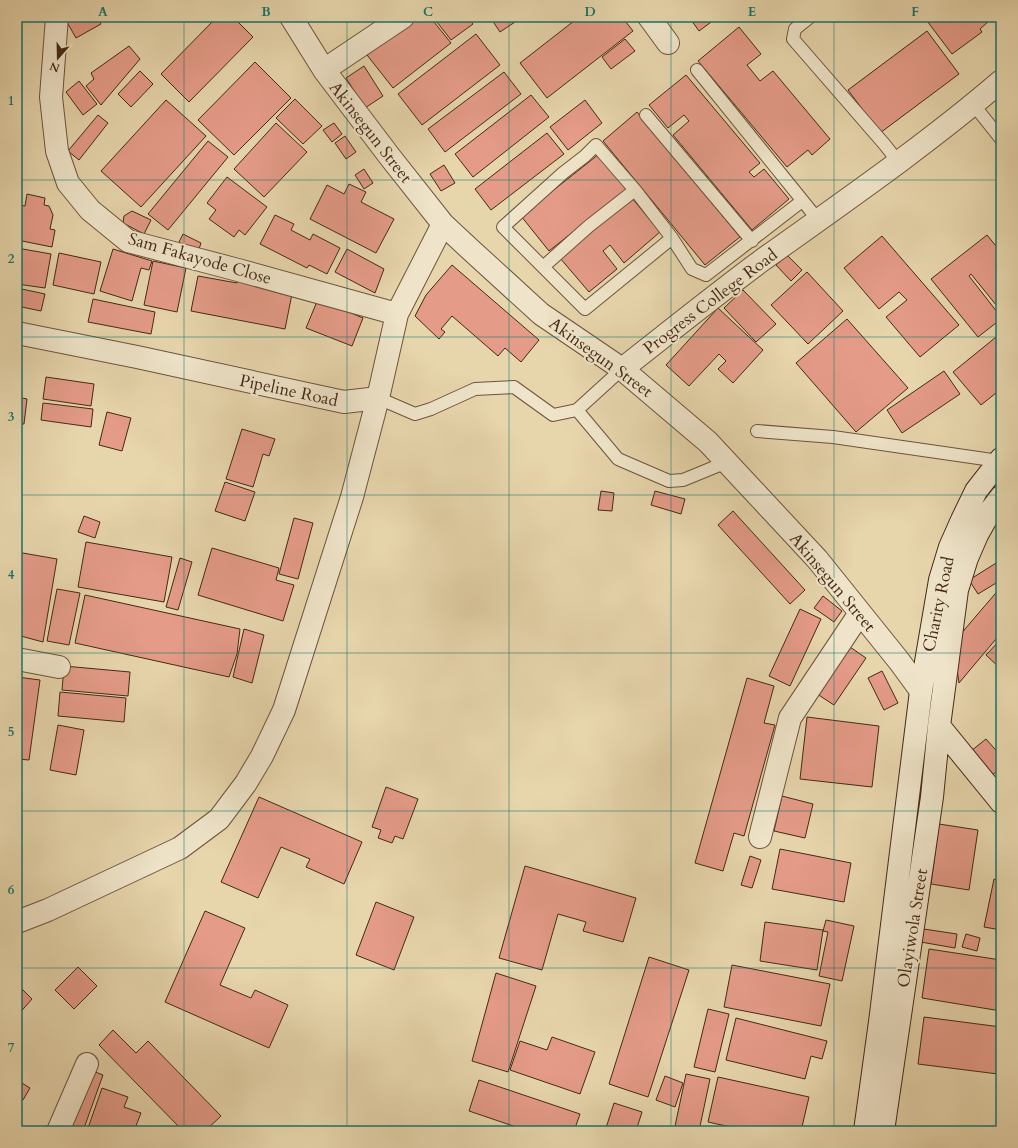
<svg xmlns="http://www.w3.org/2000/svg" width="1018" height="1148" viewBox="0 0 1018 1148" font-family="Cardo,serif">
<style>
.building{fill:#e49b88;stroke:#442915}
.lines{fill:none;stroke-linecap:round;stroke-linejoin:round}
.lane-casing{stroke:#6d543b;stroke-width:14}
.street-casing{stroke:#6d543b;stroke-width:24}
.secondary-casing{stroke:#442915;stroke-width:24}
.lane{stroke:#efe4c9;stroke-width:12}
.street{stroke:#efe4c9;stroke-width:22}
.secondary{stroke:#efe4c9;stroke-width:22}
.grid{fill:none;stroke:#0f766e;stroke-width:1;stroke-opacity:0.55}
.labels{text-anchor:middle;stroke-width:4;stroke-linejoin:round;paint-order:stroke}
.street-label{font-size:17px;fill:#442915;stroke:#efe4c9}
.neatline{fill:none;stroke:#0f766e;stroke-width:1.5}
.grid-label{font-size:13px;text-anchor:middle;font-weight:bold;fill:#0f766e}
</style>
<rect width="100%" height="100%" fill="#e7d5ac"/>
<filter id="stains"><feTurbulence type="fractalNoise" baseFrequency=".005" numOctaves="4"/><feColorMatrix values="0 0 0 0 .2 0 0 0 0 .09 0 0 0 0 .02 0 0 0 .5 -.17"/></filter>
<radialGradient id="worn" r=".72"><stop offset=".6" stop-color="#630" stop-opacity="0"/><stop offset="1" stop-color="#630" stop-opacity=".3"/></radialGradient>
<path class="building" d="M64,17H97L101,24L76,38Z
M217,17H233L253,37L189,102L161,74Z
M416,17H430L451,43L393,88L367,55Z
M433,17H468L473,24L451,40Z
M490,17H511L515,22L500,32Z
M579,17H622L633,31L547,98L520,63Z
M689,17H718L699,31Z
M924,17H986L989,21L980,29L982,32L952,54Z
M739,27L761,54L747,65L760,81L773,71L830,139L812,155L808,150L787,167L698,61Z
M927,31L959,74L880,133L848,90Z
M476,34L500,65L422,125L398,94Z
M625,39L635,51L611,69L602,57Z
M129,46L140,59L101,105L86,86L94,79L91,73Z
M255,62L291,98L234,155L198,120Z
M364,66L383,96L365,108L346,78Z
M140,71L153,84L131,107L118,94Z
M504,72L521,94L445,152L428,129Z
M686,75L760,163L749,172L754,177L764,169L789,199L752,230L673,135L689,121L684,115L668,128L649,105Z
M79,81L97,104L83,115L66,92Z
M531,95L549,117L473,177L455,154Z
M295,99L322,126L303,144L276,118Z
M166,100L206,136L141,207L101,171Z
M585,100L602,123L568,150L550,127Z
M637,112L740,237L705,265L603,141Z
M98,115L108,123L79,160L68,151Z
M276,123L307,152L264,197L234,169Z
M334,123L342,134L332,142L323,130Z
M547,133L564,154L491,210L475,189Z
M345,136L356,152L346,159L335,143Z
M208,141L228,157L168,230L148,214Z
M599,154L627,189L549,251L521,216Z
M444,165L455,183L441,191L430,174Z
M364,169L373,183L364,189L355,175Z
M227,177L267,207L245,235L239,230L234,237L209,219L216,210L207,203Z
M349,184L366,192L361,202L394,219L376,253L310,219L327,185L344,194Z
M27,194L45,198L44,205L49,206L53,215L50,229L55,230L52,247L17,240V217L19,205L25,206Z
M632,198L660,232L624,263L610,245L603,251L617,269L589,292L560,258Z
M132,211L151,220L144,234L123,223L124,216Z
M275,215L294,224L291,230L310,240L313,234L340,248L327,274L309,265L307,268L260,244Z
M183,234L201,243L197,255L176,248Z
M987,235L1001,252V311L971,274L969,276L1001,317V319L978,337L931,279Z
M882,236L959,325L920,357L886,317L907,300L899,292L879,309L844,268Z
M17,248L51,254L45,288L17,284Z
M113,249L152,261L149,270L141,268L132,301L100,291Z
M347,249L384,269L375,293L335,272Z
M59,253L101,262L94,294L53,285Z
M787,255L802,270L791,281L776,265Z
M153,261L186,268L177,312L144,305Z
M452,265L539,340L521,362L505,348L498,356L452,316L441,329L445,332L439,339L415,316L426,295Z
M807,272L843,311L808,344L771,305Z
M198,276L237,283L238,278L260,282L259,287L292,294L285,329L191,311Z
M17,288L45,294L41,311L17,306Z
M743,290L776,324L756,342L724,308Z
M93,299L155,312L151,334L88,322Z
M318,299L363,318L352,346L306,328Z
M718,308L763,350L733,383L718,369L726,361L719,354L689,386L666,365Z
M847,319L908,388L856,432L796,363Z
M1001,333V389L981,405L953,372Z
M944,371L960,394L902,433L887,410Z
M46,377L94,384L91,406L43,399Z
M17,397L27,399L24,424H17Z
M43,403L93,409L91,427L41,420Z
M107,412L131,418L122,451L99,445Z
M242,429L275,439L269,456L263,454L253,487L226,479Z
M225,482L255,492L245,521L215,511Z
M601,491L614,493L612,511L598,510Z
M655,491L685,499L681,514L651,505Z
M733,511L805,590L790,604L718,525Z
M84,516L100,522L95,538L78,532Z
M294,518L313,523L298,579L279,574Z
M86,542L172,557L164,602L78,587Z
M212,548L279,568L276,580L294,585L283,621L198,595Z
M17,552L57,559L43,642L17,635Z
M180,558L192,562L178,610L166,607Z
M1001,560V580L978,594L969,580Z
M1001,587V633L959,683L953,643Z
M57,589L80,593L69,645L47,641Z
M85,595L240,629L237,654L229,677L75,643Z
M823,596L842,611L834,622L814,608Z
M800,609L821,619L790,686L769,676Z
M244,629L264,635L252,683L233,677Z
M1001,639V669L986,655Z
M847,645L866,658L834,705L814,692Z
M64,666L130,672L128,696L62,690Z
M882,671L898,703L884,710L868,678Z
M17,677L40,680L29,760L17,759Z
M747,678L774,686L764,723L775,725L744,836L734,833L723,871L695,863Z
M60,692L126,698L124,722L58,716Z
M807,717L879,726L872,787L800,779Z
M58,725L84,730L76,775L50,770Z
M986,739L1001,756V768L992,775L971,751Z
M17,769L19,770L17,788Z
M386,787L418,799L403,839L395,836L392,843L378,838L381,830L372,827Z
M782,796L813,804L805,838L774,831Z
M259,797L362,842L344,884L306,867L310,859L281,847L258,898L221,882Z
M939,824L978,830L969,890L931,884Z
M780,849L851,863L844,902L772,889Z
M750,856L761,860L752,888L741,885Z
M525,866L636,898L623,942L583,931L586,922L558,914L542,970L499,958Z
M994,879L1001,881V930L984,927Z
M376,902L414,917L394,970L356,955Z
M205,911L245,928L220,985L251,998L255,990L288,1005L269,1048L165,1002Z
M826,920L854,926L842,981L819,976L828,932L823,931Z
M765,922L823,930L817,970L760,961Z
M917,928L957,934L955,948L915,941Z
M966,934L980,938L977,951L962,947Z
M929,949L1001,960V1011L922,998Z
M649,957L689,970L648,1097L609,1084Z
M732,965L830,984L821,1026L724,1007Z
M78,967L97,986L74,1009L55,990Z
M496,973L536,986L508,1072L472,1061Z
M17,984L32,999L17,1016Z
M708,1009L729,1014L715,1072L694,1067Z
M924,1017L1001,1027V1049L998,1074L918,1064Z
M736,1018L827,1041L822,1059L811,1056L805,1079L726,1060Z
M113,1030L136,1053L148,1041L221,1116L205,1131H183L99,1045Z
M552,1037L595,1052L580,1094L510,1070L520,1041L547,1050Z
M90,1070L103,1075L83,1131H67Z
M686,1074L710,1079L699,1131H674Z
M665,1076L683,1083L675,1107L656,1100Z
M718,1077L809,1097L801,1131H749L708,1122Z
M17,1080L30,1088L23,1100L17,1097Z
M479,1080L580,1114L574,1131H528L469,1111Z
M102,1088L128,1097L124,1107L141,1113L134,1131H87Z
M614,1103L642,1112L636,1131H605Z"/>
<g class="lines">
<g class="lane-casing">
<path id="lane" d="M810,17L795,29L793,39L885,145L899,163
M697,70L819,221
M973,104L1001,139
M646,115L752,241
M672,238L585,309L503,227L563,173L585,156L596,145L635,190L672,238L692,269L706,275L802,201
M543,267L589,226L635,190
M378,398L415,414L431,409L475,389L514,387L553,415L577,410L622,369
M577,410L618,459L669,481L683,480L727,462
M757,431L833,437L999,461"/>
</g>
<g class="street-casing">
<path id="street" d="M57,17L51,97L57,151L68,183L90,210L128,241L238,270L397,314
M291,17L324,70L390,157L443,224L472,251L541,314L622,369L708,442L817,559L899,661L921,691
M649,17L668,43
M324,70L403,17
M17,333L137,357L344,402L378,398L397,314L443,224
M622,369C668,333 714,296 761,261C842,203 925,146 1001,81
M17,659L59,667
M760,837L790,718L860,613
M17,922L48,910L180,848L219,819L246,783L262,756L284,710L352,497L378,398
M58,1131L87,1064"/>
</g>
<g class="secondary-casing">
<path id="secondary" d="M939,726L1001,802
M865,1131L880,1022L921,691L940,580L950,547L962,520L976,491L1001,459
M883,1131L932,797L939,726L957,590L967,558L977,535L991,510L1001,497"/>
</g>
<use href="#lane" class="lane"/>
<use href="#street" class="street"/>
<use href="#secondary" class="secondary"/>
</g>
<path class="grid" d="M184,17V1131M347,17V1131M509,17V1131M671,17V1131M834,17V1131M17,180H1001M17,337H1001M17,495H1001M17,653H1001M17,811H1001M17,968H1001"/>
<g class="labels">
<g class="street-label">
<text transform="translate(371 132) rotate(52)" y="6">Akinsegun Street</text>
<text transform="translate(200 258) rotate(16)" y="6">Sam Fakayode Close</text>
<text transform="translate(710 301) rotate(-37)" y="6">Progress College Road</text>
<text transform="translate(601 357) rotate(36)" y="6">Akinsegun Street</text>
<text transform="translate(289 390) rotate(12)" y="6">Pipeline Road</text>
<text transform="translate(833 582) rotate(50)" y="6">Akinsegun Street</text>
<text transform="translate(938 604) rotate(-78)" y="6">Charity Road</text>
<text transform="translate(912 928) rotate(-81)" y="6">Olayiwola Street</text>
</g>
</g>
<rect width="1018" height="1148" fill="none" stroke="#e7d5ac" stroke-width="44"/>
<g transform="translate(58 58) rotate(200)" stroke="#efe4c9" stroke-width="3" paint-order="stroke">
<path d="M0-3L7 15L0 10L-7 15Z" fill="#442915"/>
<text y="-6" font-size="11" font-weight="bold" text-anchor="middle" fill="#442915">N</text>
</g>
<rect x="22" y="22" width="974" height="1104" class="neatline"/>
<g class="grid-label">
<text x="103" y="16">A</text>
<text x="266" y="16">B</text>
<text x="428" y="16">C</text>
<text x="590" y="16">D</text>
<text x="752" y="16">E</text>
<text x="915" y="16">F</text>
<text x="11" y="105">1</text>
<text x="11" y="263">2</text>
<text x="11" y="421">3</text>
<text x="11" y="579">4</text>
<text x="11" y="736">5</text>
<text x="11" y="894">6</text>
<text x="11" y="1052">7</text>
</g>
<rect width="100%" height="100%" filter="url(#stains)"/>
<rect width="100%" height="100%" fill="url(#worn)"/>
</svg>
